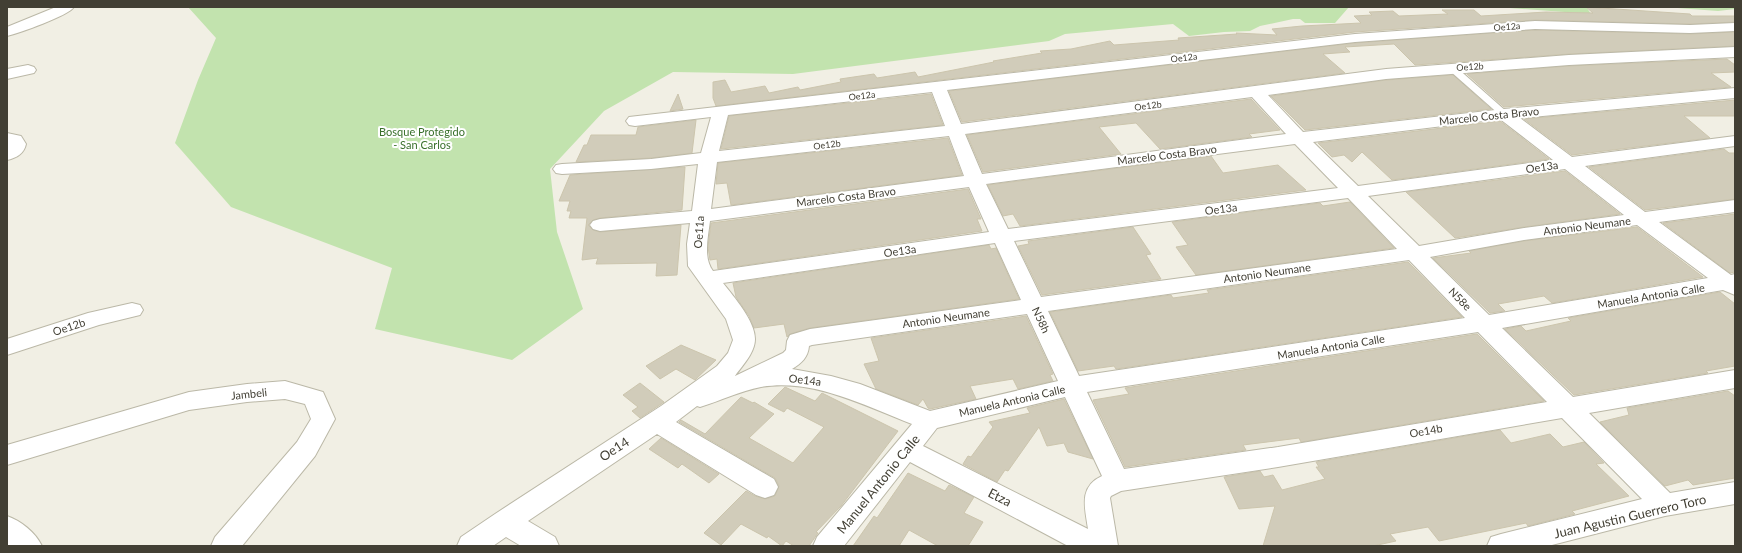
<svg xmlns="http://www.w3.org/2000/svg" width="1742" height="553" viewBox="0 0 1742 553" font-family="Lato,sans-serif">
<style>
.green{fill:#c2e3ae}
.building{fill:#d1ccba;stroke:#ccc5ad}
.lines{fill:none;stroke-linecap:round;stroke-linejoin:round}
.service-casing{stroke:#bbb8a7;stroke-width:2}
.minor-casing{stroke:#bbb8a7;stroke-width:2}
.service{fill:#fff;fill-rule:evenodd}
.minor{fill:#fff;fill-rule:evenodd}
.labels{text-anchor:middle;stroke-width:4;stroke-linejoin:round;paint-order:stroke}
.far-street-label{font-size:9px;fill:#423f34;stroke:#fff}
.street-label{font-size:11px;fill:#423f34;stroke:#fff}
.park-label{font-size:11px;fill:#39702b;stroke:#fff}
.near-street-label{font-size:13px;fill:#423f34;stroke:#fff}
</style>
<rect width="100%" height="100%" fill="#f1efe4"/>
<path class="green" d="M188,7H1349L1335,23H1305L1300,19H1293L1260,26L1250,31L1224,32L1189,36L1173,24L1065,34L1049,41L793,74L673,72L604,111L550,169L557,232L583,309L512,360L375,329L392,268L231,207L175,143L198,80L216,38Z
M1496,7H1593L1587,8L1591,14Z
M1664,7H1735V9L1718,11Z"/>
<path class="building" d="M1586,7L1690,14L1692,16H1735V22L1690,24L1535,20L1355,32L716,106L713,98V82L725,80L731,92L765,86L769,93L798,87L800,90L841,82L840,79L874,74L877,78L915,72L918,77L994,62L993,61L1042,53L1040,51L1071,49L1110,41L1114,45L1179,40L1178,38L1237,34L1236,33L1277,35L1272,29L1302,26L1361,23L1354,16L1372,15L1369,12L1393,11L1399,16L1448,14L1442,10H1474L1481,16L1546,12L1593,13Z
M1535,30L1690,34L1735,32V46L1569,54L1415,65L1394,44L1345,47L1350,52L1323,54L1345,73L962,122L949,91L1355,43Z
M1727,59L1735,65V72L1711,73L1731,87L1504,107L1467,74L1569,66Z
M1453,75L1491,109L1305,130L1271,96L1386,80Z
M678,94L683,109L670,111Z
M931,94L943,125L721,149L729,116Z
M1251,99L1280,130L1249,134L1252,137L1160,149L1136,123L1099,127L1121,154L983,172L967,135Z
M1735,100V116H1684L1710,138L1572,155L1524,119Z
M696,120L692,153L651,158L576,162L584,145H587L591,135H636L638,127Z
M1500,121L1549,159L1392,180L1362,152L1352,162L1344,155L1332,157L1318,143Z
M948,138L962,175L731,205L727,183L716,184L718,163Z
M1724,149L1729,153H1735V199L1645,210L1589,167Z
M1211,156L1223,173L1278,165L1306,190L1020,226L1013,214L1003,216L988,185Z
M685,167L682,210L600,218L593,220L588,225L593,230L600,232L681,225L677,275L656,276L657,263L596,264L598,258L582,260L587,218H569L571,211H567L570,201H559L570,175Z
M1565,171L1620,214L1524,227L1455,238L1406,192Z
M968,189L981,219H977L982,231L718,269L717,259L710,260L708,247L711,223Z
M1350,202L1394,248L1196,275L1176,247L1188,245L1172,222L1320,203L1323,206Z
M1735,214V272L1730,273L1663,223Z
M1133,227L1151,254L1146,255L1161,279L1042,295L1018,246L1029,244L1028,241Z
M1637,227L1703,277L1552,303L1544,296L1498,304L1505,311L1490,313L1433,258L1471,253L1469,251L1524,241Z
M989,245L991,249L996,248L1019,299L810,328L790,334L787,337L784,324L754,328L749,316L736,297L733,283Z
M1408,262L1462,317L1116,369L1114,366L1078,371L1050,312L1171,295L1173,298L1209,293L1207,290Z
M1720,292L1735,304V366L1706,371L1708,373L1574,395L1505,329L1521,326L1526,331L1571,321L1568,318Z
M1026,316L1053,374L1050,375L1053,381L1018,389L1013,379L970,386L976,399L930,409L928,408L923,399L918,405L876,389L864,364L879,361L871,338Z
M1477,334L1544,401L1301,442L1299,438L1243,445L1246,450L1125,467L1093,400L1129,394L1125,388Z
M681,345L716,360L695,380L676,369L660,379L646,366Z
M640,383L664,402L640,418L632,411L638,407L623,395Z
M785,387L815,401L822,393L898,431L841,506L816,532L818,533L809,546H794L786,541L782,546L768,536L767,538L741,524L721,545L704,533L746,491L755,496L765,499L775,496L779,486L775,478L679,422L681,420L705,434L741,397L753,403L754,402L774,414L749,438L793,463L824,427L787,408L784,412L768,404Z
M1728,391L1735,396V478L1693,485L1688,480L1665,486L1600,422L1629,415L1627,408Z
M1064,399L1093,459L1068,452L1064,443L1047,446L1039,427L1008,471L1005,470L997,482L963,464L968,456L971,457L993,427L989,422L1030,413L1027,408Z
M1500,430L1511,443L1550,434L1563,447L1584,442L1604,463L1596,464L1629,496L1572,511L1575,514L1528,526L1526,523L1439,541L1428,527L1390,534L1396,541L1373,546H1263L1275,506L1239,509L1224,477L1260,471L1264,477L1273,475L1282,490L1325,479L1316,467H1319L1316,462Z
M661,438L719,474L709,483L682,464L678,468L649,449Z
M908,473L945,491L949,485L974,497L964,513L983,522L968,546H938L909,530L899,546H853L874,516L877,518Z"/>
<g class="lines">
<g class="service-casing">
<path id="service" d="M1450,67H1456L1507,112V116H1501L1450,71Z"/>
</g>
<g class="minor-casing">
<path id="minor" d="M56,7H74C68,16 19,33 7,36V27Z
M1535,21L1690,25L1735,23V31L1690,33L1535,29L1355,42L947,90L961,124L1386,69L1569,55L1735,47V57L1569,65L1386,79L1268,95L1303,132L1504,109L1735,88V98L1520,118L1572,157L1735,136V146L1585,166L1645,212L1735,200V212L1659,222L1731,275L1735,274V295L1723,290L1502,328L1573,397L1735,370V388L1589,413L1670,493L1735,482V504L1665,516L1548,546H1487L1491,537L1501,534L1642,499L1562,418L1278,467L1121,491L1111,496L1110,498L1118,546H1068L910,462L844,546H813L817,537L912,424C865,406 813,378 761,387C740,391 720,401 700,407L697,406L676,422L774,479L778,487L774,495L765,498L756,495L657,434L528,521L555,537L559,546H521L506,537L493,546H457L461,537L495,514L661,406L717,366L728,353L733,340L726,319L688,266L687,244L690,223L600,231L593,229L590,225L593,221L600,219L692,211L698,164L651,169L562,174L556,173L553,169L556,165L562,164L651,159L701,153L711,117L635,126L629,125L626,121L629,117L1355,34ZM932,92L945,126L719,151L728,115ZM1252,97L1286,134L982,174L965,134ZM1500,119L1553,160L1358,186L1313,142ZM949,136L964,176L711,209L717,162ZM1295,144L1338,188L1008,229L986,184ZM1565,169L1624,215L1524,228L1419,246L1368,196ZM969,187L989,232L713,271C703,258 708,237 710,221ZM1348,198L1397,249L1041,297L1014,241ZM1637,225L1708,278L1489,315L1430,257L1524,240ZM995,243L1021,300L810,329L790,335L787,341L786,350L783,353L735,376C742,366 755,353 755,339C755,321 734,297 723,283ZM1409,260L1465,318L1079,376L1048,311ZM1027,314L1058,381L930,411L860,384L831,376L792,369C802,363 808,357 809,346L812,345ZM1478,332L1547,402L1278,447L1124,469L1087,392ZM1065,397L1102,476C1078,487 1085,508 1088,529L923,446L937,428Z
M28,65L34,67L36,70L34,73L7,79V69Z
M7,133L21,136L26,144C24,154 16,158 7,160Z
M132,303L140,305L143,310L140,315L99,325L7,355V339L88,313Z
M285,381L323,392L335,419L315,456L242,546H211L215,537L297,442L311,419L305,404L285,399L247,402L189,410L7,465V445L189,392L247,384Z
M7,516C21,521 35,532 42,546H8L7,545Z"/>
</g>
<use href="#service" class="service"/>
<use href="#minor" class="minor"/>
</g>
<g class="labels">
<g class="far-street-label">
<text transform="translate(1507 27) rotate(-4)" y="3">Oe12a</text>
<text transform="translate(1184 58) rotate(-7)" y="3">Oe12a</text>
<text transform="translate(1470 67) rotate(-4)" y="3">Oe12b</text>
<text transform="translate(862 96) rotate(-6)" y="3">Oe12a</text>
<text transform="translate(1148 106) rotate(-7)" y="3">Oe12b</text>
<text transform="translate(827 145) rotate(-7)" y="3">Oe12b</text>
</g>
<g class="street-label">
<text transform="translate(1489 116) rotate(-6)" y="4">Marcelo Costa Bravo</text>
<text transform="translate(1167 155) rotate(-7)" y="4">Marcelo Costa Bravo</text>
<text transform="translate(1542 167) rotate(-8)" y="4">Oe13a</text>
<text transform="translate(846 197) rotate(-7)" y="4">Marcelo Costa Bravo</text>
<text transform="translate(1221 209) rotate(-7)" y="4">Oe13a</text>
<text transform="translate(1587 226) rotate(-7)" y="4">Antonio Neumane</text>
<text transform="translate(699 232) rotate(-86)" y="4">Oe11a</text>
<text transform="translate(900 251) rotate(-8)" y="4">Oe13a</text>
<text transform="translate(1267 273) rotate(-8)" y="4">Antonio Neumane</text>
<text transform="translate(1651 296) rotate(-9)" y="4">Manuela Antonia Calle</text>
<text transform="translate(1460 299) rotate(45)" y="4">N58e</text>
<text transform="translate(946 318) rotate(-8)" y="4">Antonio Neumane</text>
<text transform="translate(1041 320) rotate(65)" y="4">N58h</text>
<text transform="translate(69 327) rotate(-18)" y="4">Oe12b</text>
<text transform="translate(1331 347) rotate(-9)" y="4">Manuela Antonia Calle</text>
<text transform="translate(805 380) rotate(7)" y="4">Oe14a</text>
<text transform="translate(249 394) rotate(-6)" y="4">Jambeli</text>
<text transform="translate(1012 401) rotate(-13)" y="4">Manuela Antonia Calle</text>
<text transform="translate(1426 431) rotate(-10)" y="4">Oe14b</text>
</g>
<g class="park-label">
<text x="422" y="136">Bosque Protegido<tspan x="422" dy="13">- San Carlos</tspan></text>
</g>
<g class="near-street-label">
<text transform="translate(614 449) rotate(-33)" y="5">Oe14</text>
<text transform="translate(878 484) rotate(-51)" y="5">Manuel Antonio Calle</text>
<text transform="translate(1000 497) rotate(27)" y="5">Etza</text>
<text transform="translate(1630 516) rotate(-13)" y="5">Juan Agustin Guerrero Toro</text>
</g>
</g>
<rect width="1742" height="553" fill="none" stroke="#423f34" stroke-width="16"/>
</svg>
